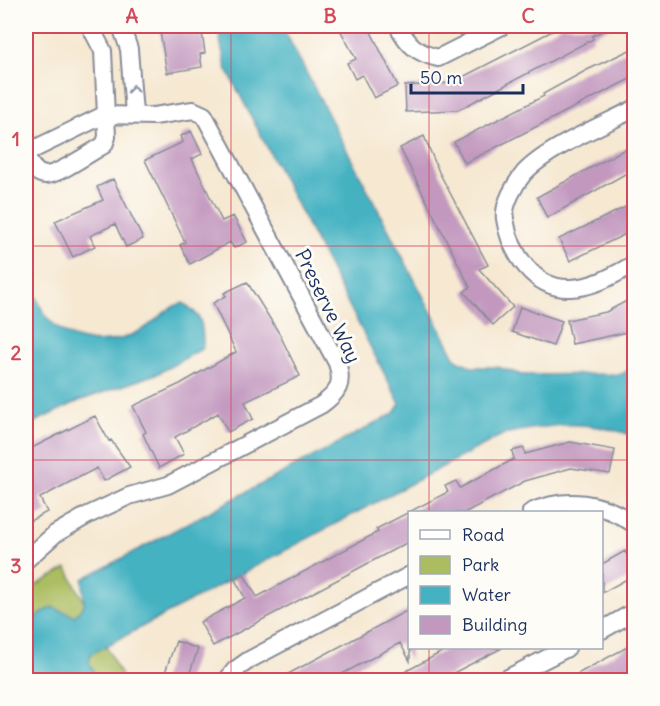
<svg xmlns="http://www.w3.org/2000/svg" width="660" height="706" viewBox="0 0 660 706" font-family="Delius,sans-serif">
<style>
.green{fill:#abbd60;stroke:#63765f;stroke-width:1.5}
.water{fill:#45b2c2;stroke:#307090;stroke-width:1.5}
.building{fill:#c298bf}
.lines{fill:none;stroke-linecap:round;stroke-linejoin:round}
.minor-casing{stroke:#888c98;stroke-width:20}
.minor{stroke:#fff;stroke-width:16}
.oneway{stroke:#8d97ae}
.grid{fill:none;stroke:#d1495b;stroke-width:1.5;stroke-opacity:0.55}
.labels{text-anchor:middle;stroke-width:6;stroke-linejoin:round;paint-order:stroke}
.street-label{font-size:20px;fill:#1b2f5e;stroke:#fdfcf7}
.neatline{fill:none;stroke:#d1495b;stroke-width:2}
.grid-label{font-size:20px;text-anchor:middle;font-weight:bold;fill:#d1495b}
</style>
<rect width="100%" height="100%" fill="#fdfcf7"/>
<filter id="ink" filterUnits="userSpaceOnUse"><feTurbulence type="fractalNoise" baseFrequency=".0167" numOctaves="2"/><feDisplacementMap in="SourceGraphic" scale="12" xChannelSelector="R" yChannelSelector="G"/><feConvolveMatrix kernelMatrix="1 2 1 2 8 2 1 2 1" color-interpolation-filters="sRGB"/></filter>
<filter id="wash" filterUnits="userSpaceOnUse"><feTurbulence type="fractalNoise" baseFrequency=".008" numOctaves="4" result="noise"/><feDisplacementMap in="SourceGraphic" scale="24" xChannelSelector="R" yChannelSelector="G"/><feGaussianBlur stdDeviation="1.35" result="paint"/><feColorMatrix in="noise" values="0 0 0 0 0 0 0 0 0 0 0 0 0 0 0 0 0 1.4 0 .05"/><feComposite in="paint" operator="in"/></filter>
<g filter="url(#wash)">
<rect width="100%" height="100%" fill="#f6e8d1"/>
<path class="green" d="M67,568L123,680H26V591Z"/>
<path class="water" d="M217,26H282L456,359L472,367H498L522,375L622,374L634,367V436C583,419 556,424 504,434L91,654L89,662L98,680H26V623L52,607L75,616L84,605L83,579L393,414L400,404L226,68Z
M26,281C36,291 38,305 46,316C71,348 113,348 145,328C159,319 166,307 183,303C203,316 203,324 203,348L159,373L79,401L26,426Z"/>
<g id="blocks">
<path class="building" d="M159,26H201L205,53L200,54L202,67L167,73Z
M338,26H368L398,86L374,98L362,75L355,79L347,63L356,59Z
M562,26H612L592,36L593,39L458,110L406,112L405,86L451,83Z
M634,48V77L465,163L454,142L544,96L543,94L587,70Z
M191,131L202,154L192,159L212,201L222,221L233,216L247,242L234,248L230,242L190,264L180,245L185,242L145,160L183,142L181,136Z
M424,136L439,172L488,265L479,269L513,307L493,325L464,292L470,287L400,148Z
M634,144V169L547,218L537,197Z
M113,179L143,239L126,247L115,224L90,236L95,246L73,257L55,221L103,200L97,187Z
M634,203V230L570,261L559,239Z
M247,282L279,333L300,376L245,402L253,419L228,432L218,413L175,437L184,454L159,468L143,434L146,432L133,406L180,384L236,352L213,303L226,296L224,293Z
M634,297V327L623,333L572,344L567,320L606,312Z
M520,307L562,321L553,346L512,332Z
M95,416L109,441L111,440L130,467L104,481L97,468L66,484L40,498L47,512L26,523V451Z
M570,442L615,450L610,474L571,468L525,481L464,513H410V541L213,646L200,622L245,598L234,578L243,573L257,597L378,532L376,529L448,492L445,486L456,481L460,488L514,459L512,451L524,448L525,454Z
M625,551L634,569V575L602,593V564Z
M410,609V661L400,643L329,681H275Z
M176,641L198,649L187,681H162Z
M631,645L634,652V670L614,681H564Z
M449,648H502L438,681H388Z"/>
</g>
</g>
<g filter="url(#ink)">
<use href="#blocks" fill-opacity="0" stroke="#888c98" stroke-width="1.5"/>
<g class="lines">
<g class="minor-casing">
<path id="minor" d="M121,26L129,49L134,114
M398,26C408,45 417,53 438,58L502,26
M634,109C603,125 547,148 524,173C515,184 503,204 505,219C510,252 534,290 571,288C595,287 614,275 634,264
M26,153L104,115L154,116L193,110L204,115L337,363C344,384 338,393 321,405L168,485L129,496L88,515L55,534L26,560
M26,156C30,164 35,174 45,175C59,175 91,152 104,145L107,137L103,51L90,26
M531,512C566,496 603,502 634,524
M602,630L634,612
M227,680L235,670L249,660L410,575
M504,680L567,648"/>
</g>
<use href="#minor" class="minor"/>
</g>
<defs><path id="oneway-chevron" d="M-2-3.5L2.5 0L-2 3.5" fill="none" stroke-width="1.6" stroke-linecap="round" stroke-linejoin="round" transform="scale(1.5)"/></defs>
<use class="oneway" href="#oneway-chevron" transform="translate(133 89) rotate(-93)"/>
</g>
<path class="grid" d="M231,26V680M429,26V512M26,246H634M26,460H634M429,648V680"/>
<g class="labels">
<g class="street-label">
<text transform="translate(328 306) rotate(64)" y="7">Preserve Way</text>
</g>
</g>
<rect width="660" height="706" fill="none" stroke="#fdfcf7" stroke-width="66"/>
<rect x="408" y="511" width="195" height="138" fill="#fdfcf7" stroke="#a3aaba" stroke-width="1.5"/>
<rect x="420" y="530" width="30" height="9" fill="#ffffff" stroke="#a3aaba" stroke-width="1.5"/>
<text x="462" y="541" font-size="18" fill="#1b2f5e">Road</text>
<rect x="420" y="556" width="30" height="18" fill="#abbd60" stroke="#a3aaba" stroke-width="1.5"/>
<text x="462" y="571" font-size="18" fill="#1b2f5e">Park</text>
<rect x="420" y="586" width="30" height="18" fill="#45b2c2" stroke="#a3aaba" stroke-width="1.5"/>
<text x="462" y="601" font-size="18" fill="#1b2f5e">Water</text>
<rect x="420" y="616" width="30" height="18" fill="#c298bf" stroke="#a3aaba" stroke-width="1.5"/>
<text x="462" y="631" font-size="18" fill="#1b2f5e">Building</text>
<path d="M411 84v9h112v-9" fill="none" stroke="#1b2f5e" stroke-width="3"/>
<text x="420" y="84" font-size="18" fill="#1b2f5e" stroke="#fdfcf7" stroke-width="4.5" paint-order="stroke">50 m</text>
<rect x="33" y="33" width="594" height="640" class="neatline"/>
<g class="grid-label">
<text x="132" y="23">A</text>
<text x="330" y="23">B</text>
<text x="528" y="23">C</text>
<text x="16" y="146">1</text>
<text x="16" y="360">2</text>
<text x="16" y="573">3</text>
</g>
</svg>
